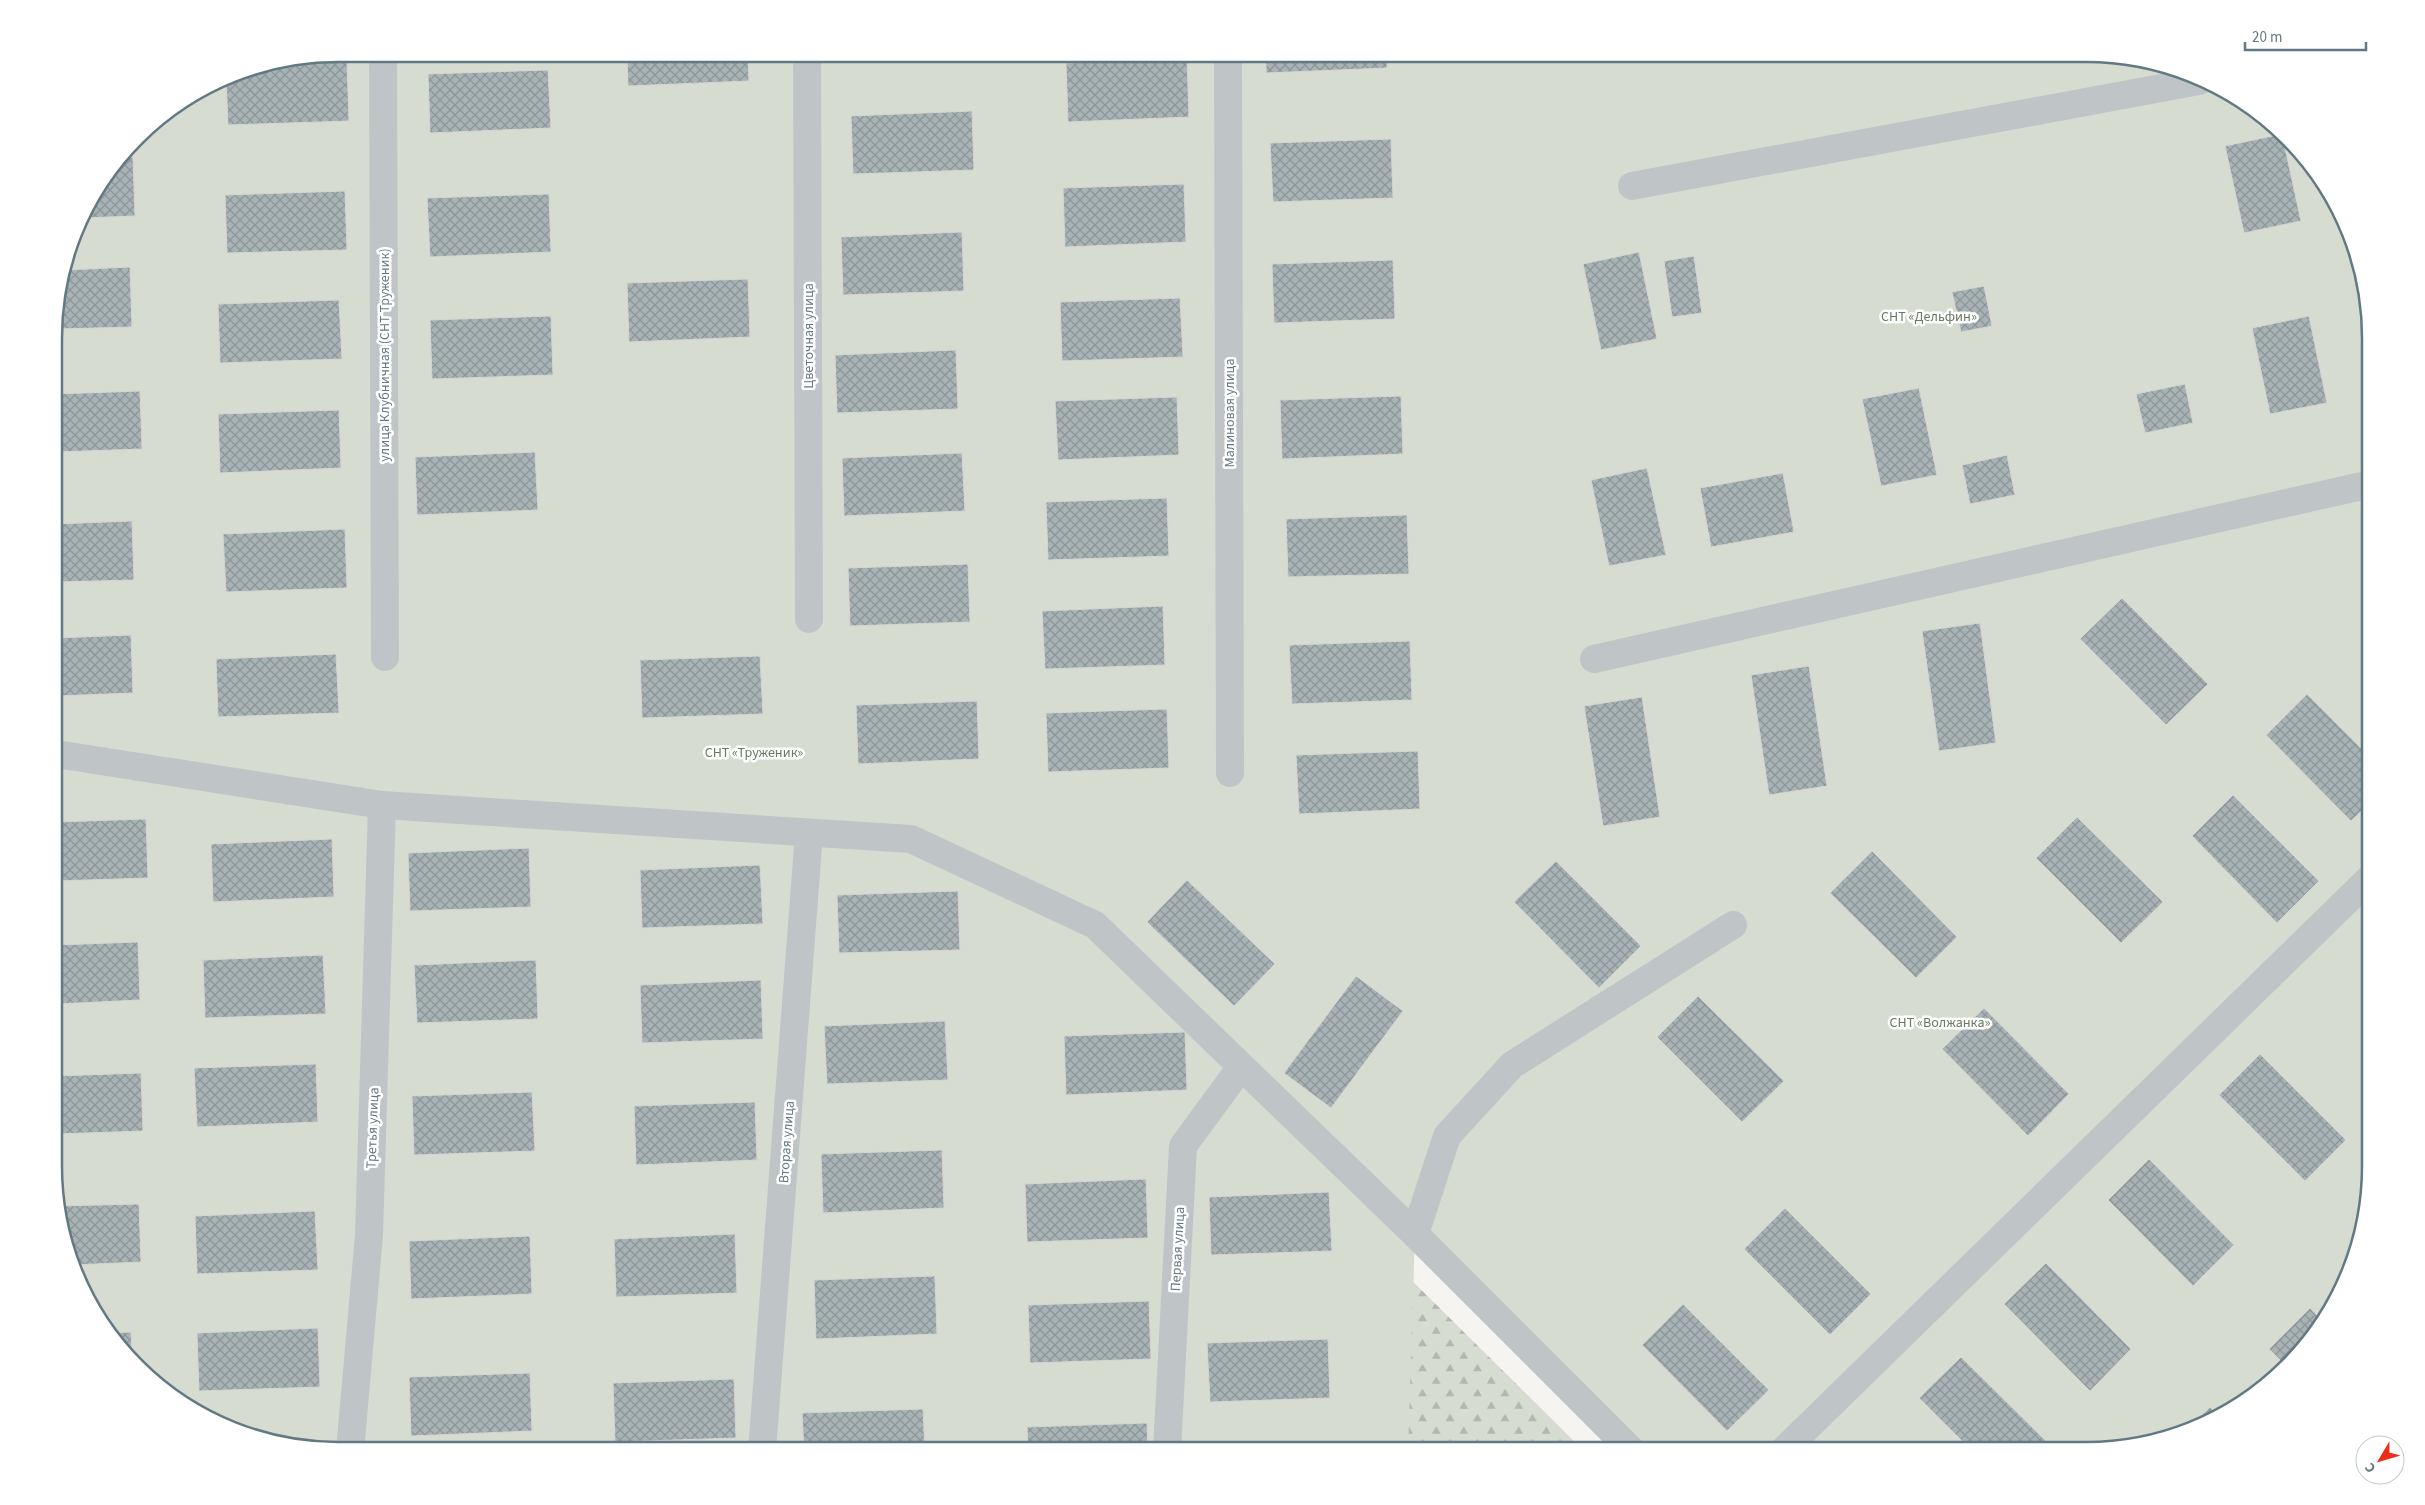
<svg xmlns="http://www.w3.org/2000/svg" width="2425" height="1505" viewBox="0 0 2425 1505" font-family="'Source Sans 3',sans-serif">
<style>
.forest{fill:url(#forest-firs)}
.green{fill:#d7dcd1}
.building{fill:url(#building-cross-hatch);stroke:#d6d5d3}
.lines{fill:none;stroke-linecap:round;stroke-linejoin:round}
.minor{stroke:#bfc5c7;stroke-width:28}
.labels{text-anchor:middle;stroke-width:5;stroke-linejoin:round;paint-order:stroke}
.park-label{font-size:14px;fill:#697a61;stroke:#fff}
.street-label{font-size:14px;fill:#627983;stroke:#fff}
.rim{fill:none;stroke:#627983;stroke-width:2.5}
</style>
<defs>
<pattern id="forest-firs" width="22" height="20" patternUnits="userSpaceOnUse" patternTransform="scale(1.25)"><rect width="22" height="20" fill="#d7dcd1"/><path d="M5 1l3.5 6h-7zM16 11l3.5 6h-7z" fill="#b2b7af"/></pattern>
<pattern id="building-cross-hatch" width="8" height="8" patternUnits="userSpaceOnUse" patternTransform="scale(1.25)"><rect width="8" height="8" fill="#a8b3b6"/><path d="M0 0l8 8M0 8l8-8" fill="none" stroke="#8c9699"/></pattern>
</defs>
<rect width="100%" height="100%" fill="#f5f4f0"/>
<path class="forest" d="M1389,1258L1584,1451H1356Z"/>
<path class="green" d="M339,54H2087L2160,64L2244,102L2288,137L2333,196L2361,265L2371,320V1185C2366,1208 2364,1238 2356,1259C2320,1349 2254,1413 2161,1441C2143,1447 2123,1448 2105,1451H1647L1415,1234L1408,1451H338L247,1436L181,1403L102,1324L69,1258L56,1203V302L83,212L151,125L230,75Z"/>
<path class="building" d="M627,54H748L749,81L628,86Z
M1266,54H1387V68L1266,73Z
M1187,59L1189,117L1068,122L1066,63Z
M347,62L349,121L228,125L226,78L230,75L286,64Z
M548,70L551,128L430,133L428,74Z
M972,111L974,170L853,174L851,116Z
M2282,134L2301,221L2244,233L2225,146Z
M1391,139L1393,198L1273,202L1270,143Z
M133,157L135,216L82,218L83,212L125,158Z
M1184,184L1186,242L1065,247L1063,188Z
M345,191L347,250L227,253L225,195Z
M549,194L551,252L430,257L427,198Z
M962,232L964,291L843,295L841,237Z
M1639,252L1657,339L1601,350L1583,264Z
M1694,256L1702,313L1672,317L1664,261Z
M1393,260L1395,319L1274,323L1272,264Z
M130,267L132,327L56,329V302L66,270Z
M748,279L750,337L629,342L627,283Z
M1984,286L1992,326L1961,332L1952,292Z
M1180,298L1183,357L1062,361L1060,302Z
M339,300L342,359L220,363L218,304Z
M551,316L553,375L432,379L430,320Z
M2309,316L2327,403L2270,414L2252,328Z
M956,350L958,409L837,413L835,355Z
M2185,384L2193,423L2145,433L2136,394Z
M1919,388L1937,475L1881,486L1862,399Z
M140,391L142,449L56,452V394Z
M1401,396L1403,454L1282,459L1280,400Z
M1177,397L1179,455L1058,460L1055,401Z
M339,410L341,468L220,473L218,414Z
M535,452L538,510L417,515L415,457Z
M962,453L965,511L844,516L842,458Z
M2007,455L2015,495L1970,504L1962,465Z
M1647,468L1666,555L1609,566L1591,480Z
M1783,473L1794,532L1711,547L1700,488Z
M1167,498L1169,556L1048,560L1046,502Z
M1407,515L1409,574L1288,577L1286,519Z
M132,521L134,580L56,582V524Z
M345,529L347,588L226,592L223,534Z
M968,564L970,622L850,626L848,568Z
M2122,598L2208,684L2166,725L2080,639Z
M1163,606L1165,665L1045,669L1042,611Z
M1980,623L1996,743L1939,751L1922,631Z
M131,635L133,693L56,696V638Z
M1410,641L1412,700L1292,704L1289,645Z
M336,654L339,713L218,717L216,659Z
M760,656L763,714L642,718L640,660Z
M1809,666L1827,786L1769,795L1751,675Z
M2307,694L2371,758V802L2351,821L2266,735Z
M1642,697L1660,817L1603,826L1584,706Z
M977,701L979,759L858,764L856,705Z
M1167,709L1169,768L1048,772L1046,713Z
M1418,751L1420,809L1299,814L1296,755Z
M2233,795L2319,881L2277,923L2192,836Z
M2077,817L2163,902L2121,943L2036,858Z
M146,819L148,878L56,881V822Z
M332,839L334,897L213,902L211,844Z
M529,848L531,907L410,911L408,853Z
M1872,851L1957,937L1916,978L1830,893Z
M1556,861L1641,946L1599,988L1514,902Z
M760,865L763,924L642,928L640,870Z
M1187,880L1275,964L1234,1006L1147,922Z
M958,891L960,950L839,953L837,895Z
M138,942L140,1000L56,1004V945Z
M323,955L326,1014L205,1018L203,960Z
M536,960L538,1019L417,1023L414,965Z
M1356,976L1403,1011L1331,1108L1284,1073Z
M761,980L763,1039L642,1043L640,985Z
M1698,996L1784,1081L1742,1122L1657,1037Z
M1984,1008L2069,1094L2028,1136L1942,1049Z
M945,1021L948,1080L827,1084L824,1026Z
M1185,1032L1187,1090L1066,1095L1064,1036Z
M2260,1054L2346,1140L2305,1181L2219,1095Z
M316,1064L318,1122L197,1127L194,1068Z
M141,1073L143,1131L56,1134V1076Z
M532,1092L535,1151L414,1155L412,1096Z
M755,1102L757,1160L636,1165L634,1106Z
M942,1150L944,1208L823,1213L821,1154Z
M2149,1159L2234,1245L2193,1286L2108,1200Z
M1146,1179L1148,1238L1027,1242L1025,1184Z
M1329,1192L1332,1251L1211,1255L1209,1197Z
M139,1204L141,1262L72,1265L57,1206Z
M1785,1208L1871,1294L1830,1335L1744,1249Z
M315,1211L318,1270L197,1274L195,1216Z
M735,1234L737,1293L616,1297L614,1239Z
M530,1236L532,1294L411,1299L409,1241Z
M2046,1263L2131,1349L2090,1391L2004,1304Z
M935,1276L937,1334L816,1339L814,1280Z
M1149,1301L1151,1359L1030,1363L1028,1305Z
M1683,1304L1769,1390L1727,1431L1642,1345Z
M2310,1308L2324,1323L2288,1368L2269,1349Z
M318,1328L320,1387L199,1391L197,1333Z
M131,1332L132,1354L110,1333Z
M1328,1339L1330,1398L1210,1402L1207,1343Z
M1961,1357L2047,1442L2038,1451H1972L1919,1398Z
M530,1373L532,1431L411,1436L409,1377Z
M734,1379L736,1438L615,1442L613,1383Z
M2210,1407L2220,1417L2185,1431Z
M923,1409L925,1451H804L802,1413Z
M1147,1423L1148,1451H1028L1027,1427Z"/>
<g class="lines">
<path class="minor" d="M383,54L385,657
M807,54L809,619
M1228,54L1230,773
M1632,186L2199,81
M1594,659L2371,484
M56,754L382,805L911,839L1095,925L1415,1234L1632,1451
M1415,1234L1447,1136L1512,1065L1733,925
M350,1451L369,1235L382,805
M762,1451L809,833
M1167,1451L1183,1146L1241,1067
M1783,1451L2371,877"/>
</g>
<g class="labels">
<g class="park-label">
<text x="1929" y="321">СНТ «Дельфин»</text>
<text x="754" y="757">СНТ «Труженик»</text>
<text x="1940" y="1027">СНТ «Волжанка»</text>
</g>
<g class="street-label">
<text transform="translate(808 336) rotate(-90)" y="5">Цветочная улица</text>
<text transform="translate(384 355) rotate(-90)" y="5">улица Клубничная (СНТ Труженик)</text>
<text transform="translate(1229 413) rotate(-90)" y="5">Малиновая улица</text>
<text transform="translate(372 1128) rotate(-88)" y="5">Третья улица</text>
<text transform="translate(786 1142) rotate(-86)" y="5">Вторая улица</text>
<text transform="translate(1177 1249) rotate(-87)" y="5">Первая улица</text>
</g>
</g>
<path d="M0 0H2425V1505H0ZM338 62H2086A276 276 0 0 1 2362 338V1166A276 276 0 0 1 2086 1442H338A276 276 0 0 1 62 1166V338A276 276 0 0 1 338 62Z" fill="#fff" fill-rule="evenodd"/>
<path class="rim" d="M338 62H2086A276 276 0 0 1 2362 338V1166A276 276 0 0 1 2086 1442H338A276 276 0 0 1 62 1166V338A276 276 0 0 1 338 62Z"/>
<g transform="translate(2380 1460) rotate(232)"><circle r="24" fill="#ffffff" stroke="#c0c9cd"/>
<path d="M0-4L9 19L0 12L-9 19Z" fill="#ec2e19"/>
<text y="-8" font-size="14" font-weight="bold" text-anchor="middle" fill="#627983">С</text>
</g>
<path d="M2245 42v8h121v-8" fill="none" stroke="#627983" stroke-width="2.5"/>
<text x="2252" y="42" font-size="15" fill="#627983" stroke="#ffffff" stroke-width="4" paint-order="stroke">20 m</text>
</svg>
